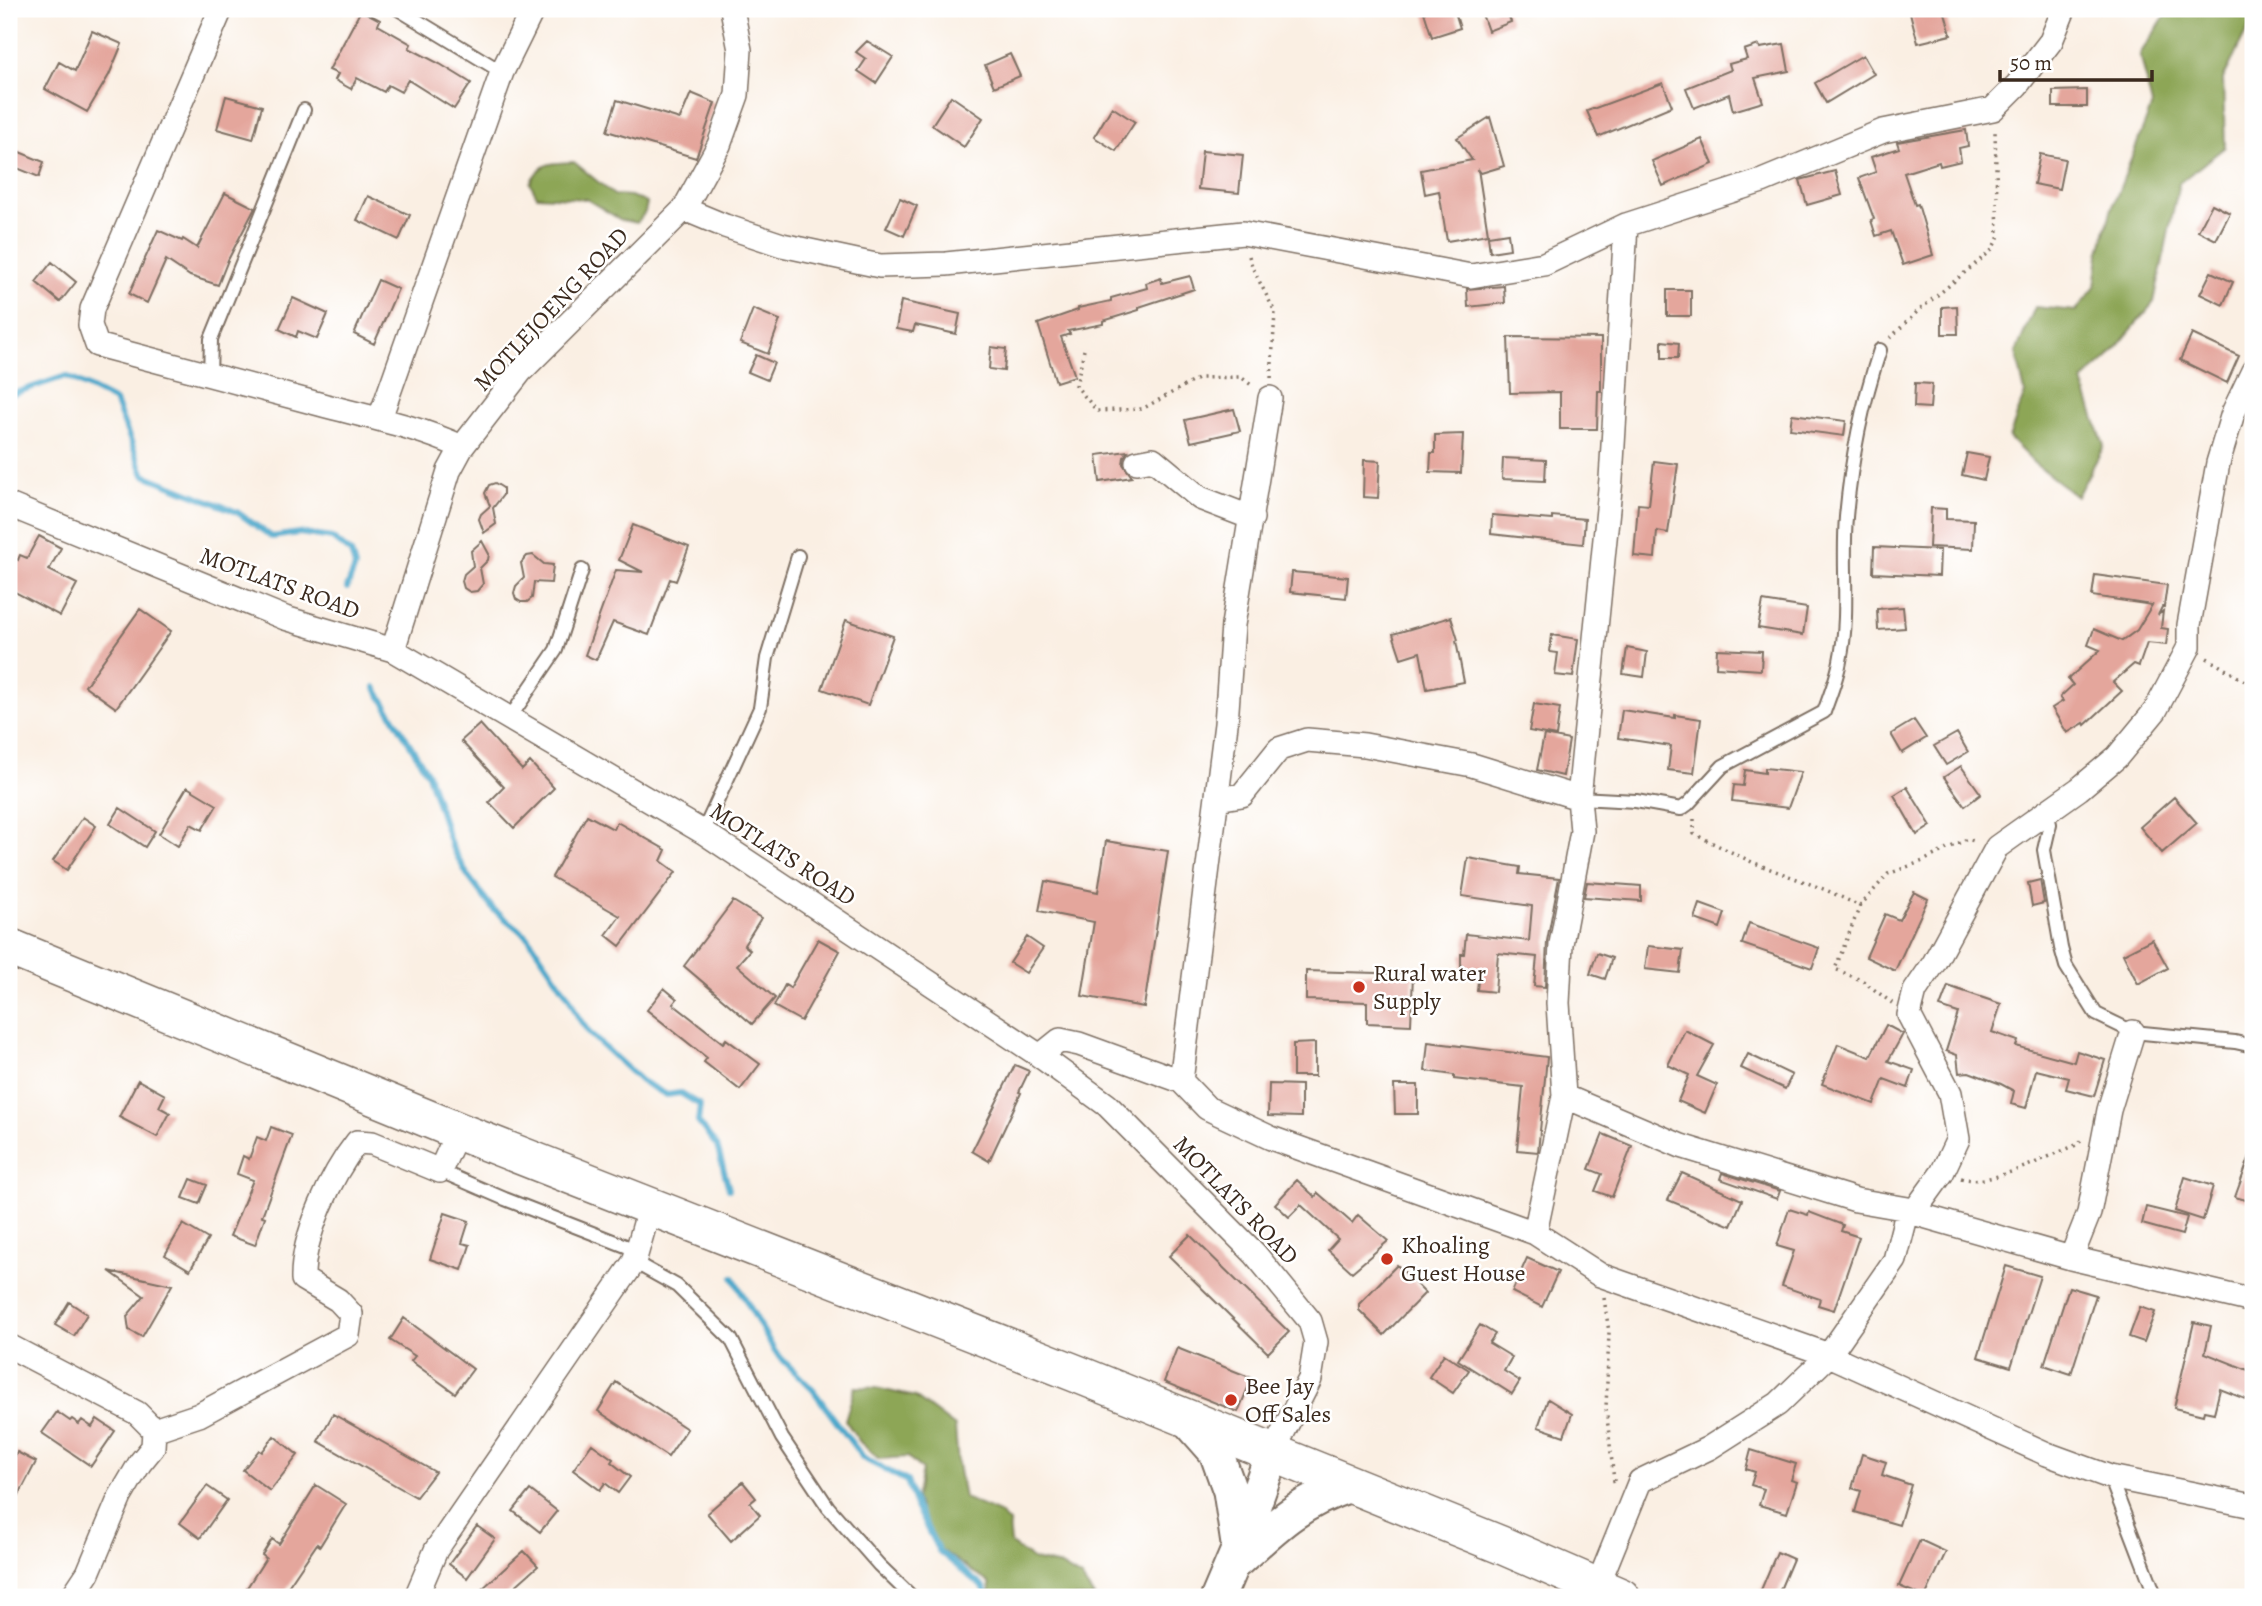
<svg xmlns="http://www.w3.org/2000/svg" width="2262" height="1606" viewBox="0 0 2262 1606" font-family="Alegreya,serif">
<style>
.forest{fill:#8da657;stroke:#64683a;stroke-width:2}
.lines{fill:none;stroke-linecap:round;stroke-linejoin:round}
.stream{stroke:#4ca7ca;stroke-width:6}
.building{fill:#e4a69c}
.service-casing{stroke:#7e6f63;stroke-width:16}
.minor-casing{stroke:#7e6f63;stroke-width:26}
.secondary-casing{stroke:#7e6f63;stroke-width:37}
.primary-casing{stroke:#7e6f63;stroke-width:40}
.path{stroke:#7e6f63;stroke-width:3.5;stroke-dasharray:2 5;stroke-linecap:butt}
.service{stroke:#fff;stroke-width:12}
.minor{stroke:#fff;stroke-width:23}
.secondary{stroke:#fff;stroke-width:33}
.primary{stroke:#fff;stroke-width:37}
.poi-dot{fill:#c8321e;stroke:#fff;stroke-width:2.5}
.labels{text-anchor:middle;stroke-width:5;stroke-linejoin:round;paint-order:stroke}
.street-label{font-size:24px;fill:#3b2a1e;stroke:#fff}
.poi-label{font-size:24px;fill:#3b2a1e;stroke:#fff;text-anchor:start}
</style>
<rect width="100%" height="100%" fill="#fff"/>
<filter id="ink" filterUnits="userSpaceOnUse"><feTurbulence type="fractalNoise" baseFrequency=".0143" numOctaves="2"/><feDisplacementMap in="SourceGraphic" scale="14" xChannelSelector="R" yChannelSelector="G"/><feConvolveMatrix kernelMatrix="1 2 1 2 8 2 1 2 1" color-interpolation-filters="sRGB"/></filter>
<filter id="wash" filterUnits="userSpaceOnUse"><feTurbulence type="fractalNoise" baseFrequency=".00686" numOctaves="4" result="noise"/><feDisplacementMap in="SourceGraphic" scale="28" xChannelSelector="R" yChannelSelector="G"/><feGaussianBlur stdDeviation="1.57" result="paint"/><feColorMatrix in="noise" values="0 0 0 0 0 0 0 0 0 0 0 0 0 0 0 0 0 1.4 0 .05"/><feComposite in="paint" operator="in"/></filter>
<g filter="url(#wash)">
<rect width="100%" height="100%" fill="#faefe3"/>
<path class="forest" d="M2170,9H2253V18L2223,79L2225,147L2179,183L2154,302L2108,358L2082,381L2104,446L2077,496L2035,464L2009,438L2025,393L2016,352L2035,307L2076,311L2095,287L2099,255L2111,211L2152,105L2140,54Z
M574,162L614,195L631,196L647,203L645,212L637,223L621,220L586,199L537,196L530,183C541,161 552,163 574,162Z
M855,1387L876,1388L915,1397L955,1427L958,1464L964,1498L999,1513L1009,1523L1011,1544L1034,1560L1061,1566L1081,1578L1094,1597H991L989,1583L940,1549L929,1535L916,1498L922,1470L908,1457L879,1459L860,1442L845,1420Z"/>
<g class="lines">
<path class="stream" d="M9,395L66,376L115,401L144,475L237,512L272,537L299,533L332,538L351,553L355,567L347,588
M375,687L428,774L451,845L468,876L493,909L528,937L569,997L578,1017L590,1034L641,1081L667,1095L680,1093L700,1105L698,1122L717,1146L729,1189
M733,1277L775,1352L813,1390L863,1458L907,1481L916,1507L939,1551L984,1588L988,1597"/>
</g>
<g id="blocks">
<path class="building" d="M1423,9H1454L1460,28L1432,37Z
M1495,9H1506L1511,22L1488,31L1482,14Z
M1909,9H1944L1951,35L1918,43Z
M361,10L380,20L378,25L411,44L409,48L440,64L471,83L454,109L408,80L401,92L388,85L384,92L357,78L351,89L335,80L338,74L329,70Z
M92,31L122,44L109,75L87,112L45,89L59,62L75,71Z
M867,41L893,57L876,83L858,71L866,59L856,52Z
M1784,44L1789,71L1755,78L1763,102L1733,111L1729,94L1694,108L1686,88L1731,70L1729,64L1747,59L1744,50L1759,45L1760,48Z
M1010,54L1020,76L994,87L985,65Z
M1863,55L1874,74L1826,103L1815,83Z
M1663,83L1672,106L1598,137L1587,111Z
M2087,90V107H2053V91Z
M691,93L715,103L696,158L607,131L617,100L680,119Z
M226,96L262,106L253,139L217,129Z
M951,96L983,118L964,147L932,125Z
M1112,107L1135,122L1116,151L1094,137Z
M1490,117L1504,166L1481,173L1478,169L1488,234L1447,241L1439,191L1425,194L1421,170L1472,160L1457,138Z
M1966,130L1968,146L1959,148L1961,161L1940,166L1939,162L1904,173L1915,205L1918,204L1933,255L1903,265L1891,231L1876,236L1871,220L1874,219L1859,178L1876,172L1871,157L1899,148L1897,142Z
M1702,139L1713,164L1663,186L1652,161Z
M17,151L44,162L39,177L12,166Z
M1202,151L1243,155L1239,193L1198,189Z
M2040,154L2065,159L2059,189L2034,184Z
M1835,171L1842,195L1807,205L1800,180Z
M225,193L255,208L228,260L218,285L190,276L166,260L147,303L129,294L158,230L182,241L183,239L197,248Z
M368,196L410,215L399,240L357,220Z
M900,198L917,206L904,236L886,228Z
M2212,204L2230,213L2216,240L2198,231Z
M1508,233L1510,249L1490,252L1488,236Z
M52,262L76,282L60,302L36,282Z
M2211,272L2233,282L2223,305L2200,294Z
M1190,276L1194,289L1139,307V310L1103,321V324L1068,331L1070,334L1061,337L1075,376L1056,382L1038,324L1078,310V308L1111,301V298L1147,288L1146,283L1161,278L1162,283Z
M378,280L398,289L374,344L354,334Z
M1504,286L1505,303L1468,307L1467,289Z
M1667,290H1691V316H1667Z
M293,298L328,314L317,339L298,331L296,337L279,329Z
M901,301L960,314L956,334L915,325L913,332L896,329Z
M1957,306L1958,334H1942V307Z
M753,309L780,320L768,354L740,343Z
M2192,334L2239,356L2227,383L2180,360Z
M1508,337L1601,338V391H1598L1597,429H1560V392L1510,393Z
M1662,341L1679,343L1678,358H1662Z
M991,347L1006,349L1004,371L989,369Z
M756,355L774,363L767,380L748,372Z
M1915,383L1932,384L1930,408L1914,407Z
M1234,409L1240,431L1191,442L1185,420Z
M1792,414L1846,421L1844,436L1790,429Z
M1463,434L1461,473L1430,472L1431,453H1435V435Z
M1128,451L1124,457L1123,464L1132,477L1100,482L1097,455Z
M1967,453L1989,457L1984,480L1962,475Z
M1503,458L1546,460L1545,481L1502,479Z
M1364,460L1380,461L1378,498L1363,497Z
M1654,461L1678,464L1668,533L1657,531L1655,558L1634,556L1638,504L1649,505Z
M495,483L503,488V495L493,508L496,524L484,533L479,519L481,514L490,506L485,493L489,485Z
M1931,508L1946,509V519L1974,520L1973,549L1929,547Z
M1492,515L1552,520V516L1585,519L1583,544L1491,534Z
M633,525L689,547L676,581L670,579L649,635L613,622L596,660L585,655L616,570L643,572L619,560Z
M39,536L61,548L49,570L77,584L60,616L9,589V555L18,560L20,555L27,558Z
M482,541L489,554L488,560L480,568L483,584L477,591L470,592L464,588L462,581L464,574L473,566L471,551Z
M1874,547L1940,550L1939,576L1873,573Z
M533,555L544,564L553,565L551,583L534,582L532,598L527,602H521L516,599L514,593L516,586L524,578L521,563L527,556Z
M1292,572L1348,577L1346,598L1290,592Z
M2095,575L2167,585L2164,607H2162L2158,615L2163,611L2161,628L2168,629L2166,645L2147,643L2139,666L2134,664L2113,682L2122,691L2085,725L2084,723L2067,733L2052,708L2063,701L2060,697L2073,685L2068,679L2100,650L2088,645L2094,629L2122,641L2137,630L2152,605L2092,596Z
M1763,601L1807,608L1803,635L1758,628Z
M1903,607L1905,628L1878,630L1877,609Z
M140,609L171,631L116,708L85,686Z
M1451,617L1458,640L1456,641L1464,682L1427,689L1420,652L1401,658L1393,634Z
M846,620L893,636L868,705L822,689Z
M1552,635L1578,639L1573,677L1555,675L1558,653L1550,652Z
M1627,648L1647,652L1644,677L1623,674Z
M1717,649L1762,651L1761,670L1716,667Z
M1534,704L1560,708L1556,736L1529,731Z
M1622,710L1675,718V715L1701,719L1694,773L1668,770L1671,746L1618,738Z
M1914,720L1926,738L1902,753L1891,734Z
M480,724L522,770L530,762L554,788L514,828L489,802L504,787L461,741Z
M1957,733L1968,752L1946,765L1934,746Z
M1544,735L1569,740L1563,776L1537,770Z
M1961,766L1981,794L1965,806L1944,777Z
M1765,768L1801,772L1788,808L1732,801L1734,785L1743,786L1745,770L1765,773Z
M187,787L217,805L202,830L191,824L178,846L159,834Z
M1907,787L1931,826L1917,835L1894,795Z
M2174,797L2197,823L2162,853L2140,827Z
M120,808L155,831L145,847L110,824Z
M587,815L613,829L617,822L666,850L661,861L676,872L620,946L606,935L620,916L552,877Z
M83,817L96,826L67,870L53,861Z
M1106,841L1168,851L1144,1007L1082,996L1094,922L1039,911L1045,881L1098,892Z
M1468,858L1520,867L1519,874L1559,878L1547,941L1545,987L1534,986L1537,957L1498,953L1495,992L1477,990L1479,973H1461V954H1464L1466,934L1529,941L1532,906L1462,896Z
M2040,880L2044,903L2032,906L2028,883Z
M1587,882L1641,886V901L1584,897Z
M1914,892L1928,899L1895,971L1866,957L1885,914L1899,920Z
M733,901L761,918L744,945L750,950L737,965L775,998L752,1024L684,966Z
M1700,904L1725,913L1720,928L1695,919Z
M1749,923L1819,948L1812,968L1742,944Z
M1027,937L1043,948L1026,973L1010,963Z
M818,939L840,951L801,1021L774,1006L785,985L790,988Z
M2152,939L2168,968L2138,984L2123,954Z
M1648,946L1683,950L1680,973L1645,969Z
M1597,953L1612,958L1605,979L1590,974Z
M1306,971L1413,974L1411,1025L1367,1023V1002L1306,1000Z
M1948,986L2001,1004L1992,1032L2018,1041L2016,1046L2074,1062L2077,1051L2105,1060L2094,1096L2066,1089L2069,1078L2036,1070L2026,1108L2011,1104L2014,1091L2001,1084L1969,1072L1959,1073L1957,1055L1946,1051L1958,1013L1940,1007Z
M664,988L677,999L673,1004L723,1043L726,1039L760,1064L740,1090L704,1062L707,1058L647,1010Z
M1886,1025L1903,1034L1888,1061L1914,1070L1908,1088L1884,1079L1874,1104L1822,1084L1838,1044L1870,1057Z
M1685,1030L1714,1045L1697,1076L1717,1085L1705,1113L1678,1101L1689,1075L1668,1065Z
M1428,1042L1547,1057L1538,1152L1517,1150L1523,1087L1454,1079V1075L1425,1071Z
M1315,1043V1076H1293V1044Z
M1748,1054L1792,1075L1785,1089L1741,1068Z
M1015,1065L1029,1071L1019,1092L1021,1093L989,1161L972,1151Z
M138,1080L165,1095L159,1107L170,1113L157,1137L119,1117Z
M1269,1084L1301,1085V1117L1268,1116Z
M1394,1085H1418V1114H1395Z
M271,1127L292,1135L262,1216L265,1217L255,1245L230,1236L253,1180L237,1174L243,1156L249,1159L257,1137L266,1141Z
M1603,1134L1632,1146L1612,1197L1595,1191L1602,1174L1589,1169Z
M2251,1153H2253V1202L2235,1197Z
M1682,1173L1742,1200L1731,1226L1668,1200Z
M1722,1173L1780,1191L1777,1199L1720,1179Z
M2185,1177L2213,1186L2203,1220L2175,1211Z
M191,1179L207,1185L199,1204L183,1198Z
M1297,1180L1315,1197L1318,1193L1352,1223L1358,1215L1388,1241L1352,1272L1328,1250L1338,1239L1301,1205L1289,1217L1275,1204Z
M2146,1207L2187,1217L2182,1235L2142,1224Z
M1789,1209L1808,1215L1809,1212L1843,1225L1841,1231L1859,1237L1834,1310L1818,1305L1820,1299L1782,1286L1794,1251L1777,1246Z
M445,1213L469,1221L462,1243L470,1245L462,1270L430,1259Z
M183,1224L208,1239L190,1270L165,1255Z
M1190,1235L1289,1332L1268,1353L1169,1256Z
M1527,1258L1558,1272L1542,1307L1512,1292Z
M1397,1265L1425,1293L1384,1335L1359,1310V1304Z
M2006,1266L2040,1276L2011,1367L1978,1357Z
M109,1271L172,1285L142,1337L129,1330L127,1316L144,1296Z
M2069,1287L2096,1295L2071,1374L2044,1365Z
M69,1302L87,1314L74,1336L55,1325Z
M2140,1307L2155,1312L2144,1342L2129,1337Z
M404,1318L473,1369L455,1393L411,1361L415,1356L390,1340Z
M2194,1322L2211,1326L2205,1353L2253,1372V1402L2220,1389L2214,1413L2204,1411L2203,1415L2174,1408Z
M1480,1325L1495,1334L1489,1343L1512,1357L1504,1371L1520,1381L1512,1394L1458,1360Z
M1177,1348L1252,1378L1238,1412L1164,1382Z
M1444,1354L1469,1370L1453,1393L1429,1377Z
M616,1382L687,1429L668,1457L598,1411Z
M1548,1399L1572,1414L1564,1436L1538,1427Z
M57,1412L70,1421L72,1419L79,1424L82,1420L92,1427L97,1419L115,1431L91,1466L42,1433Z
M333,1414L435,1472L416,1497L318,1441Z
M274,1436L298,1455L270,1491L243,1470L259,1450L262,1452Z
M592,1444L613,1459L611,1462L630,1477L618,1493L605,1483L600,1490L573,1470Z
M1751,1450L1796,1464L1791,1480L1797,1482L1787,1513L1759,1505L1764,1489L1751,1485L1755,1472L1746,1469Z
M17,1452L36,1462L9,1514V1453L15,1456Z
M1862,1454L1886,1462L1882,1475L1911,1485L1899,1525L1855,1512L1861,1491L1852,1488Z
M743,1482L756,1498L750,1503L760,1515L731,1541L707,1513Z
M316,1485L346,1504L320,1546L317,1544L281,1597H241L266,1558L262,1555L272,1539L279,1544Z
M207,1486L227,1500L200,1538L180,1523Z
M530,1490L557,1511L540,1532L513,1511Z
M477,1526L495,1539L467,1578L449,1564Z
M1920,1540L1946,1552L1925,1597L1899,1586Z
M524,1551L538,1566L503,1597H489L482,1589Z
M1777,1552L1793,1559L1777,1597H1758Z"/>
</g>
</g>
<g filter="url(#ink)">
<use href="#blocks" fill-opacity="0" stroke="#7e6f63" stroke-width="2"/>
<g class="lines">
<g class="service-casing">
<path id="service" d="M398,9L502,72
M210,376L211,339L304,110
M509,719L556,650L582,570
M1579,798L1636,801L1681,809L1688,804L1723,766L1824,712C1830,695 1837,678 1840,661C1850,614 1842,564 1846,517C1851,461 1862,404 1880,350
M2047,812L2050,824L2044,850L2061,948L2066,966L2096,1014L2133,1032L2235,1042L2253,1046
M703,832L760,708L767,658L798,556
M440,1171L505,1199L636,1250
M634,1262L677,1286L731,1339L782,1438L828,1507L879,1565L912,1597
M2110,1477L2156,1597"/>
</g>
<g class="minor-casing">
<path id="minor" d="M221,9L92,309L90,325L97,345C171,365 245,385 319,404C368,417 416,426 462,447
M684,209L725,226L782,245L880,266L946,264L1243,233L1471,276L1544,264L1626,225L1762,181L1883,131L1993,109L2017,85L2051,41L2064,9
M380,418L502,72L533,9
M1137,462L1153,459L1200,498L1252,518
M9,505L285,618L393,650L703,832L1040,1056L1107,1105L1255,1254L1310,1321L1316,1342L1310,1379L1272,1454
M393,650L449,471L462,447L521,371L684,209L719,145L737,95L740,50L732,9
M1217,799L1242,795L1279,749L1307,740L1365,745L1472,765L1579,798
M1040,1056L1060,1040L1079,1044L1181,1081L1207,1108L1271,1138L1535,1233L1600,1275L1829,1355L2047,1454L2110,1477L2253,1506
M1181,1081L1226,724L1233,625L1270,398
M1564,1096L1681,1146L1856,1200L1908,1209L1913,1213L2071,1258L2253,1301
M1913,1213L1942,1173L1958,1139L1950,1093L1909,1015L1915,991L1934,963L1997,847L2079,789L2117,757L2155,711L2189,647V625L2218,463L2233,413L2253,371
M1535,1233L1564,1096L1558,1003L1561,944L1582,831L1579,798L1611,479L1626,225
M2071,1258L2089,1213L2109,1110L2133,1032
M9,1346L137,1413L154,1430L153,1447L140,1463L120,1497L88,1573L72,1597
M154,1430L199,1415L348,1335L351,1314L338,1300L303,1279C302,1237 331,1175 357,1142L372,1143L440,1171L458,1131
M1597,1587L1640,1481L1709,1448L1778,1404L1829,1355L1895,1260L1908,1209
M416,1597L436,1550L634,1262L650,1206"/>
</g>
<g class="secondary-casing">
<path id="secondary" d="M1186,1418L1216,1452L1230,1491L1238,1544
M1238,1560C1277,1524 1298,1503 1350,1485
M1218,1597L1238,1550L1272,1454"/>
</g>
<g class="primary-casing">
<path id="primary" d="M9,947L458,1131L1075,1373L1501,1545L1621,1597"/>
</g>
<path class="path" d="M1249,256L1253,269L1275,312L1271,379
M1890,338L1917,312L1991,251L1998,238L1995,131
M1084,350L1076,386L1097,411L1142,409L1199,378L1241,377L1254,387
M2207,658L2253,686
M1694,819V834L1752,862L1826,890L1860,906L1888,874L1923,861L1967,839L1977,842
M1860,906L1835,969L1863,981L1892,1003
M1961,1178C1991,1187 2045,1157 2074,1146L2081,1141
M1604,1298L1609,1332L1606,1408L1614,1481H1619"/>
<use href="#service" class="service"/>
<use href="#minor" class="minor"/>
<use href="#secondary" class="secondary"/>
<use href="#primary" class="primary"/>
</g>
</g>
<g class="poi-dot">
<circle cx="1359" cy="987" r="7"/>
<circle cx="1387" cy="1259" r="7"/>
<circle cx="1231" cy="1400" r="7"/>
</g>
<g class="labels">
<g class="street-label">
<text transform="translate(551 309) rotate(-47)" y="8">MOTLEJOENG ROAD</text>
<text transform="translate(280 583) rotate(20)" y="8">MOTLATS ROAD</text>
<text transform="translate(783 854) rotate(33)" y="8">MOTLATS ROAD</text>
<text transform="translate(1236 1200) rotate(46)" y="8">MOTLATS ROAD</text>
</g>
<g class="poi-label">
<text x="1373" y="981">Rural water<tspan x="1373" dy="28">Supply</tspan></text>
<text x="1401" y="1253">Khoaling<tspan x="1401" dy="28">Guest House</tspan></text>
<text x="1245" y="1394">Bee Jay<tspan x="1245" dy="28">Off Sales</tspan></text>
</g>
</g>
<rect width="2262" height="1606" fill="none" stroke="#fff" stroke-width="35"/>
<path d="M2000 70v10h152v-10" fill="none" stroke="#3b2a1e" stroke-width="3.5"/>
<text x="2010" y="70" font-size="21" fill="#3b2a1e" stroke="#ffffff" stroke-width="5" paint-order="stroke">50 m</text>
</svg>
